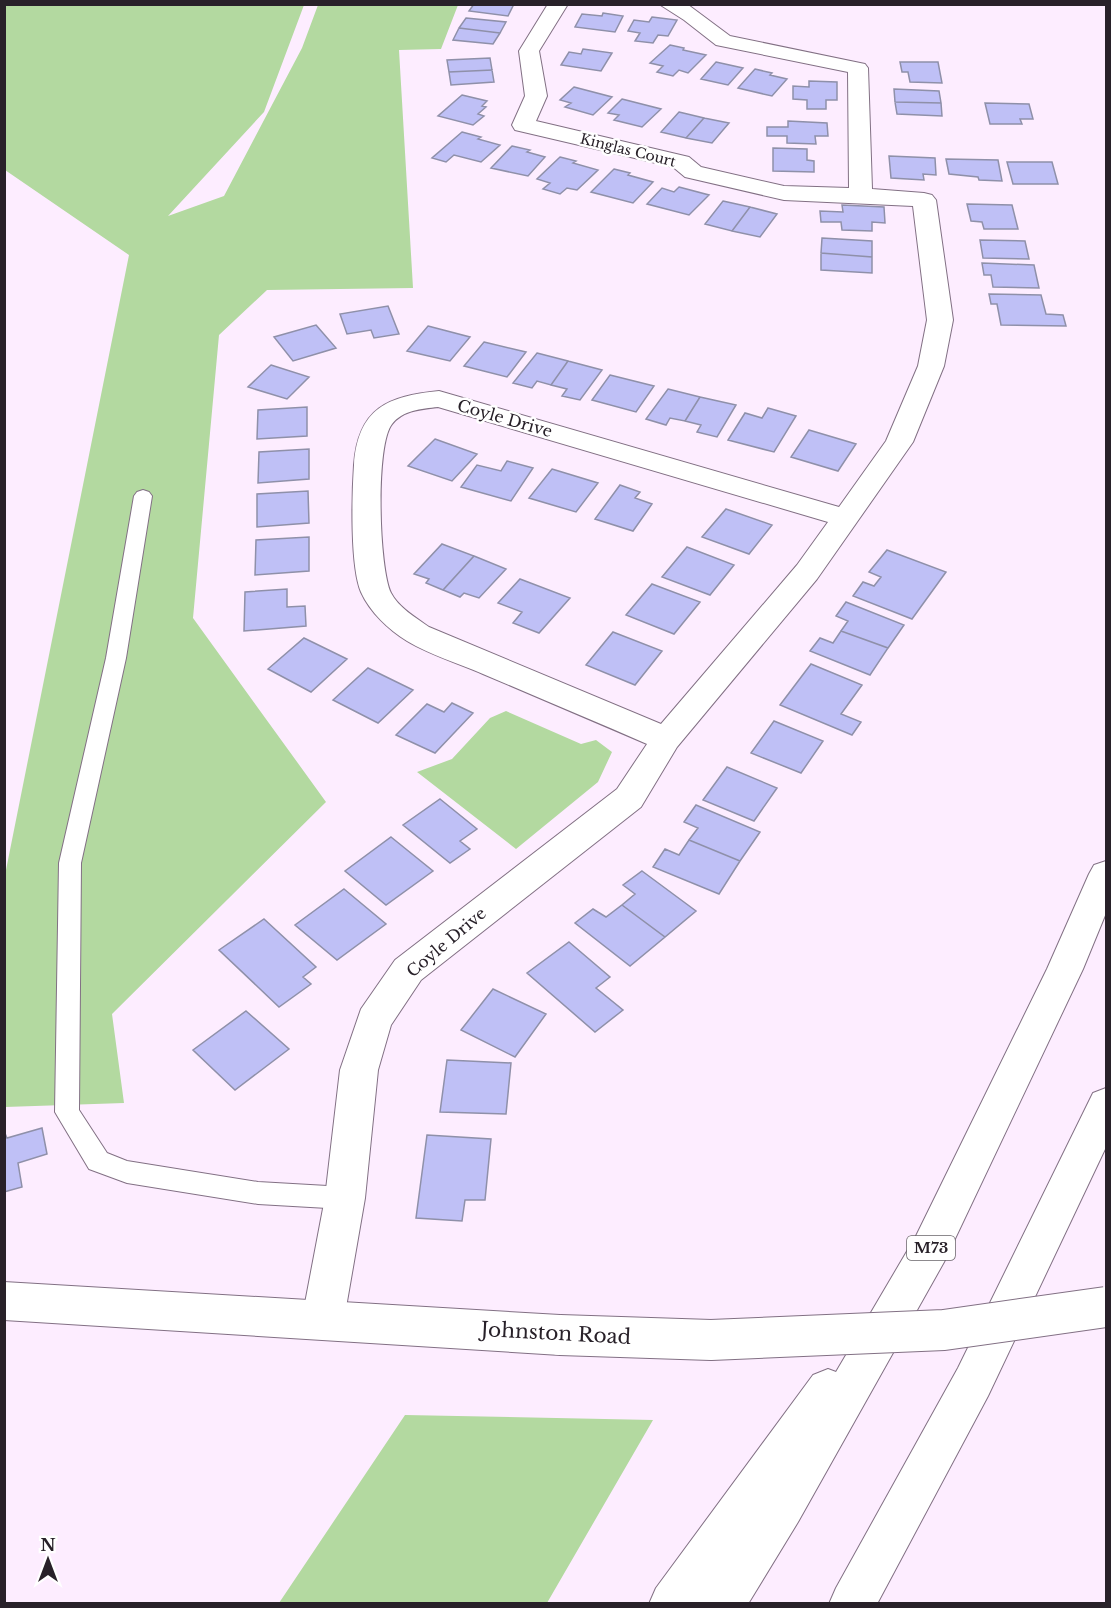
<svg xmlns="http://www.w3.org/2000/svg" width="1111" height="1608" viewBox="0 0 1111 1608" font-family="'Libre Baskerville',serif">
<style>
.green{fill:#b3d9a0}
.building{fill:#bfc0f6;stroke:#8f90a9;stroke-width:1.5}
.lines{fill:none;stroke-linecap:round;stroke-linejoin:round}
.lane-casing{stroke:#827084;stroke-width:2}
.street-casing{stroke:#827084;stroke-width:2}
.secondary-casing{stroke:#827084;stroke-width:2}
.highway-casing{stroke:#827084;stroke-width:2}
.lane{fill:#fff;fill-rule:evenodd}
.street{fill:#fff;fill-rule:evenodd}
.secondary{fill:#fff;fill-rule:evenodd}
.highway{fill:#fff;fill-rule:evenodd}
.secondary-bridge-casing{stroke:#827084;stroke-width:42;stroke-linecap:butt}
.secondary-bridge{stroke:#fff;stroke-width:40}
.labels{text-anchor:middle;stroke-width:5;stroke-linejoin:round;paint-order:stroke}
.far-street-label{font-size:14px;fill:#282129;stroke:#fff}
.shield{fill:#fff;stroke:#686469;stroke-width:1.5}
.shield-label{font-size:15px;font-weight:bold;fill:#282129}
.street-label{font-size:16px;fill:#282129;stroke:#fff}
.near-street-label{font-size:20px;fill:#282129;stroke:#fff}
</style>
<rect width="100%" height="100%" fill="#fdedff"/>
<path class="green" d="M4,5H304L264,112L168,216L224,196L302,48L318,5H458L441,49L399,50L413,288L267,290L219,335L193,618L326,802L112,1014L124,1103L5,1107V875L129,255L5,170Z
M506,711L581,744L596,740L612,752L598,782L516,849L417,772L452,759L490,718Z
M405,1415L653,1420L547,1603H279Z"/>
<path class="building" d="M474,4H514L508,16L469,11Z
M603,13L623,16L615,32L575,27L582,14L602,16Z
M652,17L677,20L668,36L658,35L653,43L635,41L640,33L628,31L634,20L649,22Z
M466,18L506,22L500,33L459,28Z
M459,28L500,33L493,44L453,40Z
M670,45L684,48L683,50L706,55L688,73L679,70L673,76L657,72L663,66L650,63Z
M583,49L612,53L601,71L561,65L569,52L581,54Z
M490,58L492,70L449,72L447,60Z
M716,62L743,68L728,85L701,79Z
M900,62H938L942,83L910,82L908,72H902Z
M755,69L772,73L770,75L787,79L772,96L738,88Z
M492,70L494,82L451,85L449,72Z
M809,81L837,82V100H826V109H807V100L793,99V86L809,87Z
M574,87L612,97L593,115L565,107L571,103L560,100Z
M894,89L939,91L941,103L895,102Z
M462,95L487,101L482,106L486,107L478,114L484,116L473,125L438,116Z
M622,99L661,109L642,127L614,120L619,115L608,113Z
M895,102L941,103L942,116L897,114Z
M985,103L1029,104L1033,119H1020L1022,124H990Z
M679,112L704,118L686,138L661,132Z
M704,118L729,123L712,143L686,138Z
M788,121L827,123L828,136H815L816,144L787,143V136H767V127H788Z
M462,132L481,137L478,139L500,145L481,162L454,155L446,162L432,158Z
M512,146L530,150L527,152L545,157L528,176L491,168Z
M773,148L807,149V160L814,161V172L773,171Z
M889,156L935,158L936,175L923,174L924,180L891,178Z
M560,157L576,161L573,163L598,170L577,190L567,188L560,194L543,189L550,183L537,179Z
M946,159L998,160L1002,181L979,180L978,177L949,174Z
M1007,162H1052L1058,184H1013Z
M614,169L630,173L628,175L653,182L633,203L591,192Z
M679,187L709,195L689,215L647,204L662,188L674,192Z
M723,201L750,207L732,231L705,224Z
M967,204L1012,205L1018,229H984L982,222L971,221Z
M842,205L884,207L885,223L872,222V231L842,230L841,222H821L820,211L843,212Z
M750,207L777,214L760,237L732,231Z
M822,238L872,241V257L821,253Z
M980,240L1025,241L1029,259L983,258Z
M821,253L872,257V273L821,270Z
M982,263L1034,265L1039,288L993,287L991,275H984Z
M989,294L1041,295L1046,314L1063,315L1066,326L1001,325L997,304H991Z
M388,306L399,334L374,338L371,330L347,334L340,314Z
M316,325L336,348L293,361L274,337Z
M428,326L470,337L450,361L407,351Z
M484,342L526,352L507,377L464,366Z
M537,353L568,361L551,385L537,381L532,388L513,383Z
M568,361L602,370L580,400L562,396L567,389L551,385Z
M271,365L309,377L287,399L248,387Z
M610,375L654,386L636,412L592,400Z
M668,389L700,397L685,421L670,418L666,425L646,419Z
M700,397L736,405L717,437L697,432L701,425L685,421Z
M307,407V436L257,439L258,410Z
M768,408L796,416L774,452L728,440L745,413L762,418Z
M809,430L856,444L838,471L791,457Z
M435,439L477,454L452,481L408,466Z
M309,449V479L258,483L259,452Z
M507,461L533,468L511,501L461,487L477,465L501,471Z
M552,469L598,483L576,512L529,498Z
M620,485L640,492L635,498L652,504L633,531L595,519Z
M308,491L309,523L257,527V494Z
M726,509L772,525L749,554L702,537Z
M309,537V571L255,575L256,540Z
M442,544L474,556L443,590L426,583L429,579L414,574Z
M687,547L734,565L710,595L662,577Z
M887,550L946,572L912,619L853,596L863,582L874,586L881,577L869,572Z
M474,556L506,569L479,598L464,593L460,597L443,590Z
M520,579L570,598L539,633L513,623L522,612L498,603Z
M652,584L700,602L674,634L626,615Z
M287,589V607L305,606L306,626L244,631L245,592Z
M846,602L904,625L888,648L841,631L848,621L836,616Z
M841,631L888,648L870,675L810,651L820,638L833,643Z
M613,632L662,651L635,685L586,665Z
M304,638L347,659L311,692L268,669Z
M811,664L862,685L841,714L861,722L852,735L780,705Z
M368,668L413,690L378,723L333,700Z
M452,703L473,713L435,753L396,735L427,704L444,712Z
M774,721L823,741L801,773L751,753Z
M727,767L777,788L754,821L703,800Z
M440,799L477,829L460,841L470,849L450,863L403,825Z
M696,805L760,832L740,861L689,840L698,828L684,822Z
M391,837L433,871L386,905L345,871Z
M689,840L740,861L719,894L653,867L665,849L679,855Z
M642,871L696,911L665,937L622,905L635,894L623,885Z
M344,889L386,924L337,960L295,925Z
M622,905L665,937L630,966L575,923L593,909L606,917Z
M264,919L316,967L303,977L311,984L279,1007L219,950Z
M569,942L610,977L596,988L623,1010L595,1032L527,973Z
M493,989L546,1014L515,1057L461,1030Z
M246,1011L289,1049L235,1090L193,1050Z
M447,1060L511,1063L506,1114L440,1112Z
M42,1128L47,1154L18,1163L22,1187L4,1192V1131L7,1138Z
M427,1135L491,1139L485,1200H465L462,1221L416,1218Z"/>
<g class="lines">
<g class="lane-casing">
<path id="lane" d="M143,490L149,492L152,496L126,658L81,863L79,1110L107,1153L127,1161L258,1182L345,1187L354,1190L358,1198L354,1206L345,1209L258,1204L127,1183L89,1169L55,1112L59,863L106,658L134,496L137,492Z"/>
</g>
<g class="street-casing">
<path id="street" d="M548,4H568L539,51L547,96L536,121L689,157L701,167L784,186L849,188L848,72L716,45L684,20L659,4H687L730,36L865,64L868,68L872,189L924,193L932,195L936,200L953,320L944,366L913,442L817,579L677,747L641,807L421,980L391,1025L378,1070L365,1198L344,1319L338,1333L323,1338L308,1333L302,1319L325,1198L340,1070L361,1009L395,960L617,789L647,744C592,720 537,697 483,674C458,663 430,655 407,641C389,630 370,612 361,592C350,566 352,494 354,465C358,408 388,396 439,391L839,507L886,441L918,366L927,320L913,206L784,200L685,177L673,167L515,130L512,125L525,96L519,51ZM438,407L828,522L797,565L661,724L429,627C416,618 398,607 391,593C379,569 375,445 392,424C403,410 421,409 438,407Z"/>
</g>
<g class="secondary-casing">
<path id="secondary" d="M4,1282L560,1315L575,1321L581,1335L575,1349L560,1355L4,1320Z"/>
</g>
<g class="highway-casing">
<path id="highway" d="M1106,861V913L1083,969L944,1262L798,1522L748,1604H649L656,1588L813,1375L828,1369L836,1372L916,1236L1047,969L1089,874L1094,865Z
M1106,1088V1147L988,1396L877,1604H829L836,1588L958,1368L1093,1093Z"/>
</g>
<use href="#lane" class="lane"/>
<use href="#street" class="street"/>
<use href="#secondary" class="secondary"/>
<use href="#highway" class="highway"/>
<g class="secondary-bridge-casing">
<path id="secondary-bridge" d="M560,1335L711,1340L944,1330L1106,1307"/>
</g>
<use href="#secondary-bridge" class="secondary-bridge"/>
</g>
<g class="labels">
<g class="far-street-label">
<text transform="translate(628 150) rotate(14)" y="5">Kinglas Court</text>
</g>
<rect class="shield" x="907" y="1236" width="48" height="24" rx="4.5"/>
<g class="shield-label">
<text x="931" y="1253">M73</text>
</g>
<g class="street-label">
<text transform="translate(505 418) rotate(16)" y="6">Coyle Drive</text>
<text transform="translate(446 942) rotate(-40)" y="6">Coyle Drive</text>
</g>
<g class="near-street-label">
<text transform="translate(556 1333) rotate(3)" y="7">Johnston Road</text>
</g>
</g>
<rect width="1111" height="1608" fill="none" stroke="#282129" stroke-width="12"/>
<g transform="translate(48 1560)" stroke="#ffffff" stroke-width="4.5" paint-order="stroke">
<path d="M0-4.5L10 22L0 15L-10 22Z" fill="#282129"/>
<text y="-9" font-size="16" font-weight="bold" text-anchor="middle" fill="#282129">N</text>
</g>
</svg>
